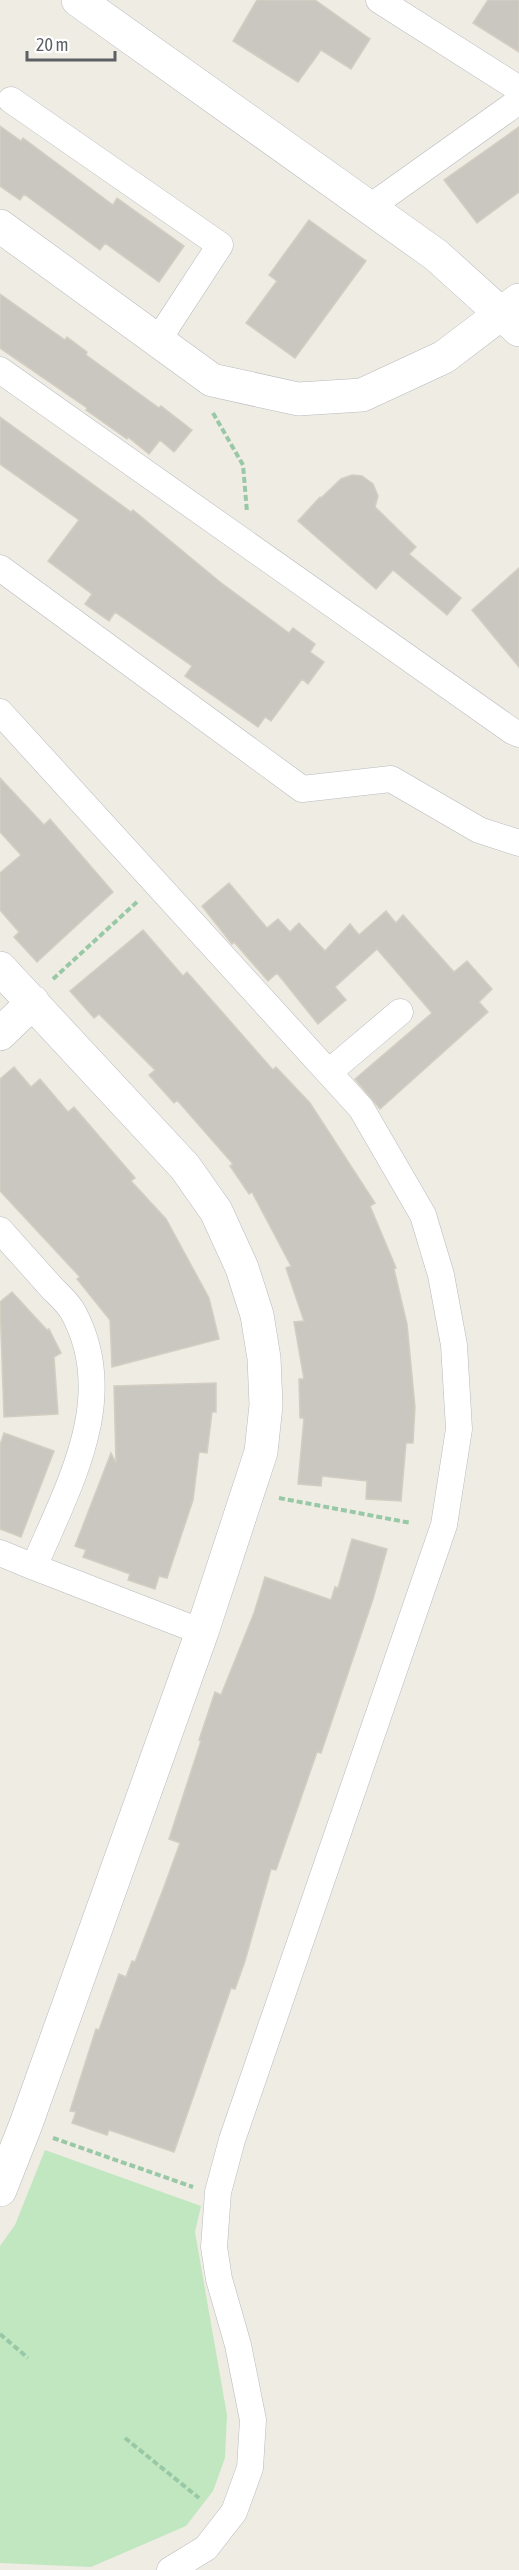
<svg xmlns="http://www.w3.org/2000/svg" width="519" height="2570" viewBox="0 0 519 2570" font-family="'Asap Condensed',sans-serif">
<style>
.green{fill:#c1e7c0}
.building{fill:#cac7c1;stroke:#d4cec2;stroke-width:1.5}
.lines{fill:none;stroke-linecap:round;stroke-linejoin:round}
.minor-casing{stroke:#b7babe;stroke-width:27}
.tertiary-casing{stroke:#b7babe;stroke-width:34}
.path{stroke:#99c8a6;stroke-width:4;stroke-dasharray:6 3;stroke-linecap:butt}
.minor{stroke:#fff;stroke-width:26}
.tertiary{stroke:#fff;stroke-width:33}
</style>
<rect width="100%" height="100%" fill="#efece4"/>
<path class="green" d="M45,2150L201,2206L195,2232L227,2415L225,2458L213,2491L186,2526L91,2567L0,2563V2246L15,2225Z"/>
<path class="building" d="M257,0H315L370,39L351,69L321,50L298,82L233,41Z
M488,0H519V52L473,23Z
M0,126L21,141L23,138L113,205L117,198L184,246L159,282L105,243L100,250L24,194L20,200L0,186Z
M519,127V192L477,223L444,180Z
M309,220L366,261L295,358L246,323L277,281L269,275Z
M0,294L65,340L67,337L87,352L86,355L159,408L161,406L192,430L174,452L160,440L149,454L128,437L127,439L86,410L87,408L0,348Z
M0,417L131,512L133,510L220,582L289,633L293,628L315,644L310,652L324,662L308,684L302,679L271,721L265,717L258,727L185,676L192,666L115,612L109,621L85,604L92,594L48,561L79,520L0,464Z
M352,475L362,476L373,484L378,496L375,507L416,547L409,554L461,598L447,615L393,570L376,589L298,521L320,497L321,498L341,479Z
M519,568V667L472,610Z
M0,778L44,825L50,819L113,892L37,962L14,937L19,932L0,910V873L21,855L0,832Z
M229,883L267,928L278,919L290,932L299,923L325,951L350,924L359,935L386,911L396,923L403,915L454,972L467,961L492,989L479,1002L488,1012L380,1109L355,1079L432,1013L377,949L335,987L346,1000L318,1024L277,973L268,981L234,942L232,944L202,906Z
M143,930L183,976L187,972L273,1070L276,1067L310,1103L375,1203L370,1206L396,1268L394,1269L407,1324L415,1407L413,1443H406L401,1501L366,1499L367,1481L322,1476L321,1486L298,1484L304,1418H300L299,1379H304L294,1322L304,1321L286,1268L291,1266L252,1192L249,1194L230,1166L233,1164L177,1100L174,1103L149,1075L155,1070L99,1014L94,1018L70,991Z
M14,1067L31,1087L40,1079L68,1112L74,1107L135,1178L131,1181L166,1219L209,1298L219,1339L112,1367L110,1320L77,1279L80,1277L0,1191V1079Z
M12,1292L47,1330L49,1329L61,1353L54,1357L58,1414L4,1417L0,1302Z
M216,1383V1412H212L207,1453L199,1452L193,1500L167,1578L159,1576L155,1589L128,1580L130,1574L83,1557L86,1550L75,1546L111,1453L116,1463L114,1386Z
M4,1433L54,1451L21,1537L0,1529V1445Z
M352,1539L387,1549L373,1599L321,1753L317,1752L276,1870L271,1869L245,1961L235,1989L231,1988L174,2152L109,2130L107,2135L72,2123L76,2112L70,2111L96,2029L99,2030L119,1974L126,1977L132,1961L135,1962L164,1887L180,1843L169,1839L201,1741L199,1740L215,1692L221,1695L254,1613L265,1577L331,1600L335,1587L338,1588Z"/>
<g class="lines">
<g class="minor-casing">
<path id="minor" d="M379,0L519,89
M11,100L220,245L158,340
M370,207L519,101
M0,370L512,731L519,734
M0,568L302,789L391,779L479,830L519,843
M0,712L361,1108L423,1215L441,1275L454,1345L459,1429L444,1525L232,2140L218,2192L214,2247L219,2279L238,2345L253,2420L250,2468L234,2512L206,2548L170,2570
M329,1072L400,1012
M0,1230C17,1249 34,1268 52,1288C59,1295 68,1303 73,1312C120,1398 68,1486 34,1567L0,1553
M34,1567L202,1632"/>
</g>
<g class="tertiary-casing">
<path id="tertiary" d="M78,0L436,255L519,330
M0,226L212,380L298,399L362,395L444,357L519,300
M0,968L185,1167L216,1211L242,1268L257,1315L264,1358L266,1405L261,1452L202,1632L26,2124L0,2190
M0,1034L33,1002"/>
</g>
<path class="path" d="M213,413L243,465L247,512
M53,979L138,901
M279,1498L411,1523
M53,2138L193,2187
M0,2334L28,2358
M125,2438L199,2498"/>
<use href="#minor" class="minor"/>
<use href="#tertiary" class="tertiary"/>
</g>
<path d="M27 51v9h88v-9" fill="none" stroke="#5c6065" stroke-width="3"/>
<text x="36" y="51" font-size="18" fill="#5c6065" stroke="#ffffff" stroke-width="4.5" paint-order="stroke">20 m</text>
</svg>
